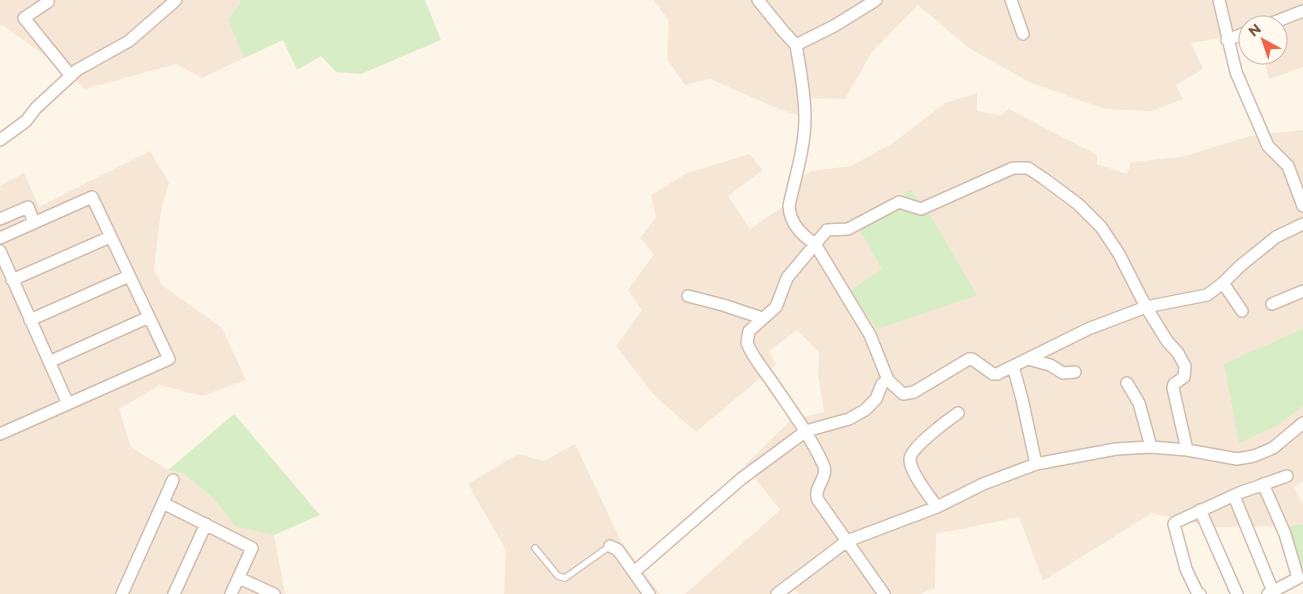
<svg xmlns="http://www.w3.org/2000/svg" width="1303" height="594" viewBox="0 0 1303 594" font-family="Montserrat,sans-serif">
<style>
.residential{fill:#f6e6d6}
.green{fill:#d7edc5}
.lines{fill:none;stroke-linecap:round;stroke-linejoin:round}
.lane-casing{stroke:#d2bbac;stroke-width:8}
.street-casing{stroke:#d2bbac;stroke-width:14}
.lane{stroke:#fff;stroke-width:5.5}
.street{stroke:#fff;stroke-width:11}
</style>
<rect width="100%" height="100%" fill="#fef5e9"/>
<path class="residential" d="M0,0H240L241,4L228,20L244,58L202,78L176,64L85,89L66,71L4,26H0Z
M654,0H1303V67L1269,79L1263,55H1278V25H1248V34L1191,43L1203,69L1176,85L1183,99L1152,111L1105,109L1031,83L969,48L918,5L872,52L845,99L804,98L803,117L779,109L710,79L685,85L667,59L669,21Z
M977,93V111L1001,115L1009,109L1097,155V164L1127,174L1131,162L1181,157L1250,136L1303,130V481L1294,487L1303,504V524L1287,526L1212,527L1152,513L1043,581L1019,517L936,534L935,588L920,594H799L790,585L779,594H685L780,510L745,465L791,420L824,412L818,375L819,353L797,330L769,351L776,365L696,432L654,395L616,346L642,310L628,290L654,254L640,238L656,217L651,195L687,173L749,154L763,170L728,196L750,229L791,201L795,181L811,171L851,166L893,143L945,103Z
M150,151L169,183L161,210L154,270L162,285L222,328L246,380L202,396L160,385L119,409L131,447L168,470L183,473L213,498L236,527L274,535L285,594H0V186L24,173L39,207Z
M575,444L621,541L660,594H504L506,550L468,484L518,454L544,461Z"/>
<path class="green" d="M240,0H425L441,40L361,74L336,72L321,56L297,70L283,40L244,58L228,20L240,4Z
M910,190L927,210L977,295L877,329L850,291L882,269L856,223Z
M1303,329V406L1278,425L1239,443L1224,364Z
M234,414L320,515L274,535L236,527L213,498L183,473L168,470Z
M1303,524V577L1290,576L1287,526Z"/>
<g class="lines">
<g class="lane-casing">
<path id="lane" d="M535,548L558,576L565,578L610,546"/>
</g>
<g class="street-casing">
<path id="street" d="M47,0L48,2L24,18L71,76
M758,0L783,31L796,45
M876,0L834,26L796,45C800,69 805,93 805,118C805,147 795,178 789,206C790,224 802,235 815,244L870,335L888,380L903,394L914,392L969,359H972L993,374H997L1088,329L1146,307L1207,295L1223,283L1240,266L1276,237L1303,224
M1011,0L1023,34
M1219,0L1236,72L1268,146L1288,166L1303,206
M1267,25L1303,11
M1227,40L1248,32
M0,140L26,121L36,108L77,70L129,41L176,0
M0,219L28,207L34,223
M0,238L92,197L169,359L0,434
M0,251L68,404
M12,280L110,237
M1223,283L1242,311
M688,296L723,305L762,318
M1272,304L1303,291
M30,320L129,276
M1028,359L1050,365L1063,373L1075,372
M49,362L149,317
M1013,366L1022,399L1036,464
M1127,383L1139,403L1151,447
M1263,484L1285,534L1298,578L1268,594
M1234,496L1274,594
M163,503L252,548L231,594
M937,507C929,495 910,473 910,459C910,448 948,420 958,413
M1200,510L1237,594
M610,546L618,550L649,594
M634,572L741,479L806,431L849,419L865,410L876,399L882,384L888,380
M239,578L274,594
M122,594L173,480
M174,594L206,524
M777,594L847,541L937,507L983,484L1036,464L1116,449L1151,447L1187,450L1237,459L1254,456L1273,448L1303,423
M884,594L818,500C812,488 830,477 823,464C809,433 788,406 770,379C762,368 752,356 747,343L749,331L776,307L787,278L827,230L848,229L899,202L921,209L1013,168H1028L1043,178L1078,204L1101,227L1119,254L1146,307L1167,341L1178,353L1185,366L1184,377L1174,384L1173,388L1187,450
M1200,594L1197,592L1186,569L1174,524L1176,522L1239,493L1287,476"/>
</g>
<use href="#lane" class="lane"/>
<use href="#street" class="street"/>
</g>
<g transform="translate(1263 40) rotate(320)"><circle r="24" fill="#fff9f0" stroke="#cab9ae"/>
<path d="M0-4L9 19L0 12L-9 19Z" fill="#ef6446"/>
<text y="-8" font-size="14" font-weight="bold" text-anchor="middle" fill="#7b594a">N</text>
</g>
</svg>
